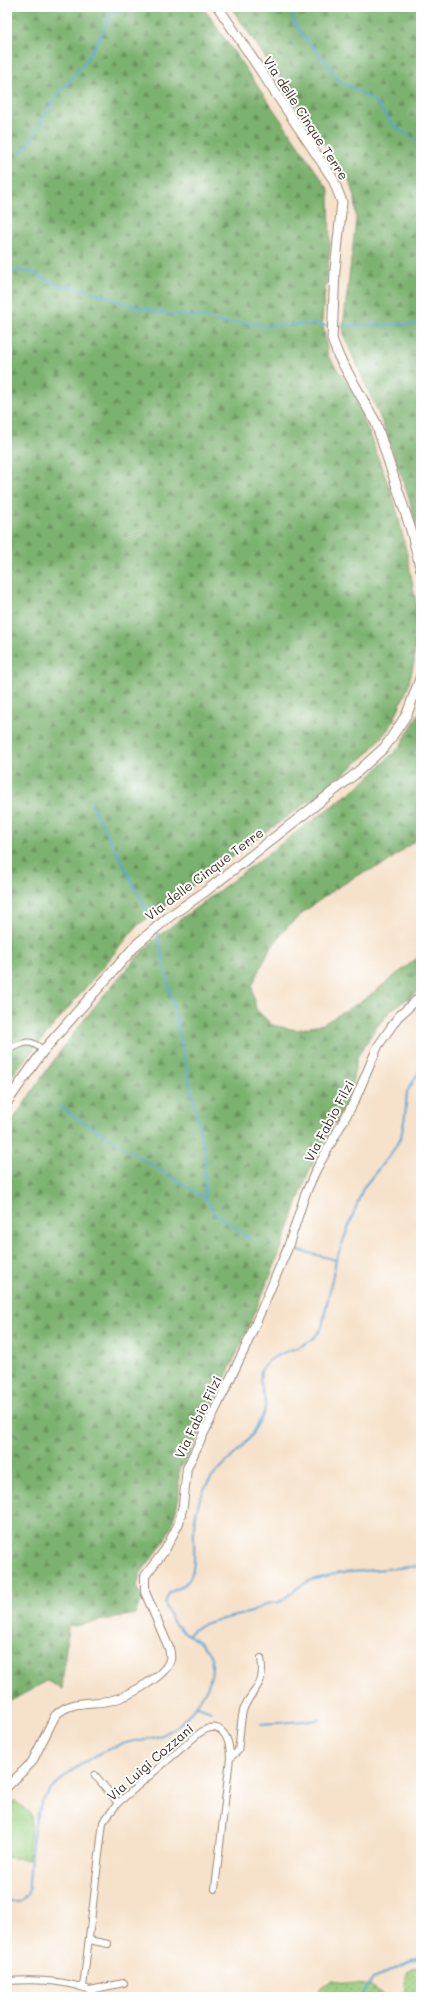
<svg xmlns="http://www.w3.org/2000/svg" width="428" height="2004" viewBox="0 0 428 2004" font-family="Mali,sans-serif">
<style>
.grass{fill:url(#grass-dots);stroke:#6b7d50}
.forest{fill:url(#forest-firs);stroke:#5c6e47}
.park{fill:#9bd082;stroke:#6b7d50}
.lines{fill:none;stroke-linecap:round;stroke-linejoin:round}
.stream{stroke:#5da5d4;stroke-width:2}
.minor-casing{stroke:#988674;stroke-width:8}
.tertiary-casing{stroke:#988674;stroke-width:10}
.secondary-casing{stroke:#988674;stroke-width:11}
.minor{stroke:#fff;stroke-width:6}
.tertiary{stroke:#fff;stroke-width:8}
.secondary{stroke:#fff;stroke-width:9}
.rail-casing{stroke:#3b2a1e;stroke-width:3.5}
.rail{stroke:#fff;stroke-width:2;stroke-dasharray:6;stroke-linecap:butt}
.labels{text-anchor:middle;stroke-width:4;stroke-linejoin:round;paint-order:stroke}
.street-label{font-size:13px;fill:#3b2a1e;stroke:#fff}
</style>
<defs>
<pattern id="grass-dots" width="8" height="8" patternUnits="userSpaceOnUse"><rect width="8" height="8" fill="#9bd082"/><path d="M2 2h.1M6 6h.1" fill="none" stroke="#80a96a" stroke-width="1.8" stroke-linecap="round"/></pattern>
<pattern id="forest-firs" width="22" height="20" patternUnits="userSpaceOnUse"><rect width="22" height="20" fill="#7cb270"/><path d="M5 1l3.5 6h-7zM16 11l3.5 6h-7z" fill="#67915b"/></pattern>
</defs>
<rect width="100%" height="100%" fill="#fff"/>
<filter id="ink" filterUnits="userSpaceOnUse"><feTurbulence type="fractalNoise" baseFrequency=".025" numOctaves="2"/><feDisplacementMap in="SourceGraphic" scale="8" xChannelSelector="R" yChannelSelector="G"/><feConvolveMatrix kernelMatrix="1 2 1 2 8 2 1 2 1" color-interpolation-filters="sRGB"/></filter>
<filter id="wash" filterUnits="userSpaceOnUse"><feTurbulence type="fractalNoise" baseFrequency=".012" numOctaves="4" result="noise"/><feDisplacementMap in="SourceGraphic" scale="16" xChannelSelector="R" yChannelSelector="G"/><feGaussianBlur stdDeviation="0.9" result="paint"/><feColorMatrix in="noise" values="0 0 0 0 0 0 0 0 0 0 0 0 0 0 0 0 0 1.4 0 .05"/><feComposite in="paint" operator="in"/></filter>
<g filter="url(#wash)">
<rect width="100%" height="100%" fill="#f6e2ca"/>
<path class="grass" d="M416,1967L421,1971V1997H315L321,1987L333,1980L371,1986L388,1997L400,1996L405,1990L404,1981L408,1972Z"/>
<path class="forest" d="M7,7H203L329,190L330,247L322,319L328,356L353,391L394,500L407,553L416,602V634L414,662L408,687L391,726L369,752L335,782L138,925L7,1081Z
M231,7H421V545L408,495L382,422L344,336L343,326L356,220L355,196L349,180Z
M421,710V836L385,864L358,875L334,890L309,908L287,927L268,952L252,986L256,1009L272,1025L297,1030L323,1024L365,999L421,955V990L392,1009L376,1028L357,1057L349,1100L328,1135L308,1173L279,1255L242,1342L190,1454L179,1470V1498L172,1525L161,1546L140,1574L137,1586L142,1599L135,1614L68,1627L62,1689L47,1681L7,1703V1129C51,1062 99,994 157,937L365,781L400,746Z"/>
<path class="park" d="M14,1800L32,1815L28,1860L7,1857V1829Z"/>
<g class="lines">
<path class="stream" d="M290,7L294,22L302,35L323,58L338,80L365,95L378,105L393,125L421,144
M21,152L27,146L57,96L87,59L100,37L111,14L119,7
M7,269L32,272L54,284L90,291L127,304L160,313L204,317L224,323H250L263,326L316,324L330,326
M335,326L421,324
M89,799L153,922
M157,931L205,1154V1198
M58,1106L205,1198L215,1213L251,1240
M297,1250L336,1260
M188,1635L199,1626L210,1622L252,1612L266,1604L280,1602L300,1586L311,1580L339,1573L421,1566
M195,1705L211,1711
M261,1724L320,1720
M7,1902H20L28,1893C32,1864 29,1819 46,1796C64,1772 98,1751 126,1743C139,1739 153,1740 164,1734C187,1723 218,1685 211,1658C207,1643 184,1635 174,1623C170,1617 168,1610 165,1604L169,1593C174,1590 182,1587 187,1582C198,1572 193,1540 194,1526C195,1518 197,1507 200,1499C211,1467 243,1455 257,1425C260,1420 264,1414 265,1409C267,1396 255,1379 263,1367C278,1347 310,1352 322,1327L336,1260L353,1215L363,1188L393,1151L401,1137L405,1116L407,1092L421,1068
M360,1997L373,1979L421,1957"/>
</g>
</g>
<g filter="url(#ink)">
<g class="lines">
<g class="minor-casing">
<path id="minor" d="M7,1050C22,1043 31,1037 43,1051
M230,1758L238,1751C240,1739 240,1724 243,1711C251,1687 266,1690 261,1658
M95,1775L118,1803
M89,1940L108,1944
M7,1981C34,1979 65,1980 90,1990L94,1997
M83,1987L103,1822L118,1803L197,1735C219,1717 230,1735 230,1758L215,1889
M90,1990L124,1983"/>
</g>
<g class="tertiary-casing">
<path id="tertiary" d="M7,1787L32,1762L55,1716C70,1699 93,1705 113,1700C128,1696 166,1676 170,1660C171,1656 170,1652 169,1648L145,1592V1576L165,1550L179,1523L183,1505L187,1468L246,1346L287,1250L305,1195L316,1170L355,1100L378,1046L398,1017L421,996"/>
</g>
<g class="secondary-casing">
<path id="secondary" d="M218,7L325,167L333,179L342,202L335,270L332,339L339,357L376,423L411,530L421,570
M7,1102L43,1051L137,944L170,916L206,891L354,775L385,747L407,714L421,676"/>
</g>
<use href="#minor" class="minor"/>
<use href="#tertiary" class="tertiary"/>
<use href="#secondary" class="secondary"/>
<g class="rail-casing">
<path id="rail" d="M7,1866V1864
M7,1984L10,1997"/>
</g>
<use href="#rail" class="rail"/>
</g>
</g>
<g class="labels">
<g class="street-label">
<text transform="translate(306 118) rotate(57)" y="5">Via delle Cinque Terre</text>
<text transform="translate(204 874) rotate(-37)" y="5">Via delle Cinque Terre</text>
<text transform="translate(329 1121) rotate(-62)" y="5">Via Fabio Filzi</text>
<text transform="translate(198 1417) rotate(-64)" y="5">Via Fabio Filzi</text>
<text transform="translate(150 1762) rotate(-41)" y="5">Via Luigi Cozzani</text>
</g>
</g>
<rect width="428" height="2004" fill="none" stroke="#fff" stroke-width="24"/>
</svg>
